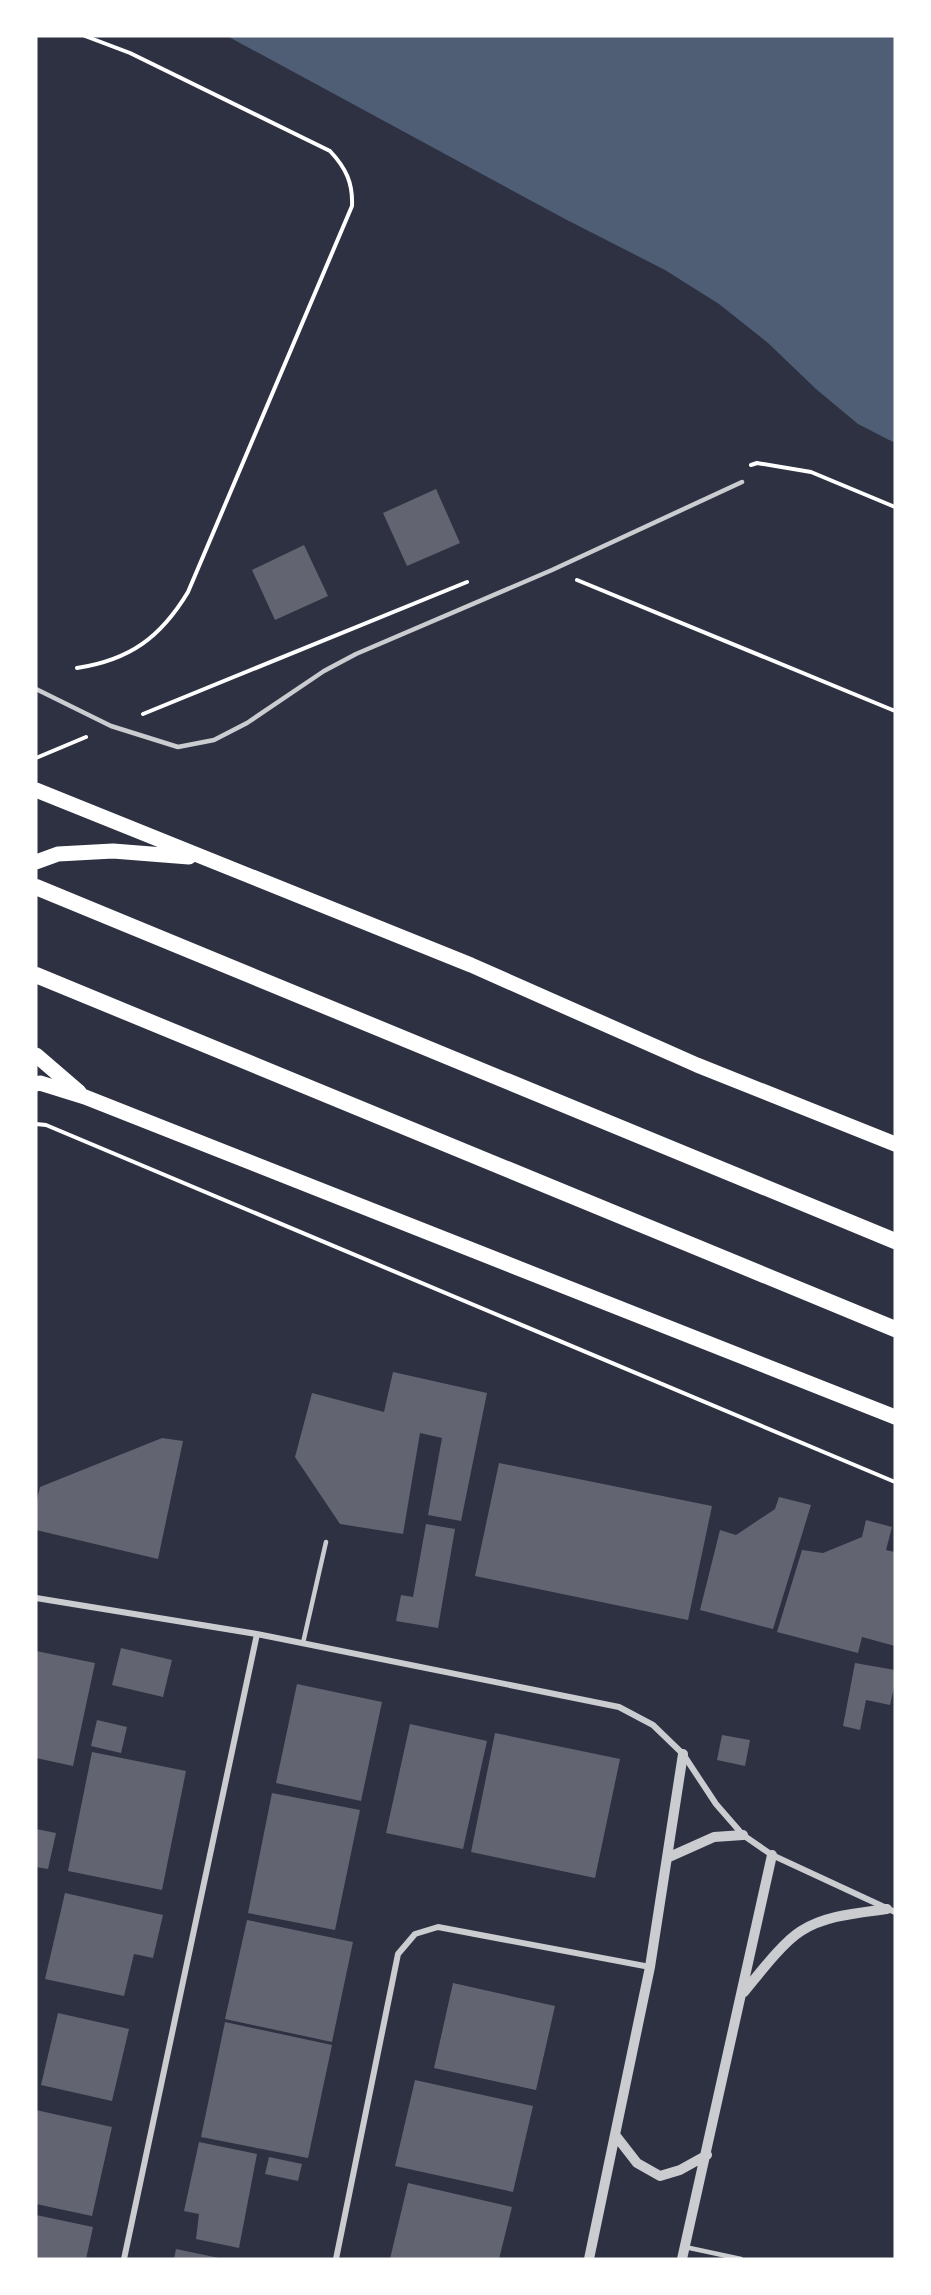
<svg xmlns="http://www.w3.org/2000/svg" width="931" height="2295" viewBox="0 0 931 2295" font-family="Bitter,serif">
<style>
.water{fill:#4f5d75}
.building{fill:#626471}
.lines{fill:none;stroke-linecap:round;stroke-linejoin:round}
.path{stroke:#fff;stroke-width:4}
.service{stroke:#caccd0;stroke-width:4.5}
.minor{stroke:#caccd0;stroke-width:6}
.tertiary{stroke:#caccd0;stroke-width:10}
.primary{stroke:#fff;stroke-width:15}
.trunk{stroke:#fff;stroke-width:16}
</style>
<rect width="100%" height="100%" fill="#2d3142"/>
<path class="water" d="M227,36H895V443L858,424L816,389L768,343L719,304L665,270L565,219Z"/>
<path class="building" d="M436,489L460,543L407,566L383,513Z
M304,545L328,596L275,620L252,570Z
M393,1372L487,1393L461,1521L428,1515L442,1438L420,1433L403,1534L340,1524L295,1457L312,1393L384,1412Z
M162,1438L183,1441L158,1559L36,1530V1504L40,1487Z
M499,1463L712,1506L688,1620L475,1576Z
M779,1497L811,1505L773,1629L700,1610L720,1530L736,1535L775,1509Z
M866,1520L892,1527L886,1550L895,1552V1646L862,1637L858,1653L777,1632L802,1550L823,1553L862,1537Z
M426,1524L455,1529L438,1628L396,1621L401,1595L413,1597Z
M121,1648L172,1660L163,1697L112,1685Z
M36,1651L95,1663L73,1766L36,1758Z
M855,1663L895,1670V1683L890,1705L866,1700L860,1730L843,1726Z
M297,1684L382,1702L361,1801L276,1783Z
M97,1720L127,1727L121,1753L91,1746Z
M410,1724L487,1741L463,1849L386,1833Z
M495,1733L620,1759L595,1878L471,1852Z
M722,1735L750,1740L745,1766L717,1760Z
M92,1752L186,1771L162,1890L68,1871Z
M272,1793L360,1810L335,1930L248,1913Z
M36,1829L56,1833L48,1869L36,1867Z
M65,1893L163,1915L153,1958L134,1954L124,1996L45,1979Z
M247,1920L353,1942L332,2042L225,2019Z
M453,1983L555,2006L536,2090L434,2068Z
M58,2013L129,2029L112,2101L41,2085Z
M225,2022L332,2045L308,2158L201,2137Z
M415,2080L533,2106L513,2192L395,2166Z
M36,2110L112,2127L92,2216L36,2204Z
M199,2142L257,2154L239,2248L196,2239L199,2214L184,2211Z
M269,2157L302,2164L298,2181L265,2174Z
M408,2183L512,2207L499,2259H390Z
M36,2215L93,2227L86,2259H36Z
M176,2249L219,2258V2259H174Z"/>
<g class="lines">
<path class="path" d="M751,465L757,463L811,472L895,507
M577,580L895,711
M77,668C130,660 161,637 188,592L352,206C353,183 346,168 330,151L130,53L85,36
M143,714L467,582
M36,758L86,737
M36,1124L46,1125L895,1482"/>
<path class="service" d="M36,689L111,726L178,747L214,740L247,723L324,671L356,654L552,570L742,482
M303,1643L326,1542
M685,2247L741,2259"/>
<path class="minor" d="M36,1598L257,1634L619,1707L653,1725L683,1754L716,1804L743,1835L772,1855L895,1912
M124,2259L257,1634
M336,2259L398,1954L415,1934L438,1927L650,1967"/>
<path class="tertiary" d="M667,1858L714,1837L743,1835
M744,1992C759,1974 782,1943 801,1931C826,1915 859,1913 887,1909
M616,2136L637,2163L660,2176L680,2170L707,2155
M589,2259L650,1967L683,1754
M682,2259L772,1855"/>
<path class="primary" d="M36,790L471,965L697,1065L895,1144
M36,862L58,854L113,851L189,857
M36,1055L79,1092
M36,1084L40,1083L85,1097L895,1417"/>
<path class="trunk" d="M36,887L895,1241
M36,975L895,1329"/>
</g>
<rect width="931" height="2295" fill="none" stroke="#ffffff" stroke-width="75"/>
</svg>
